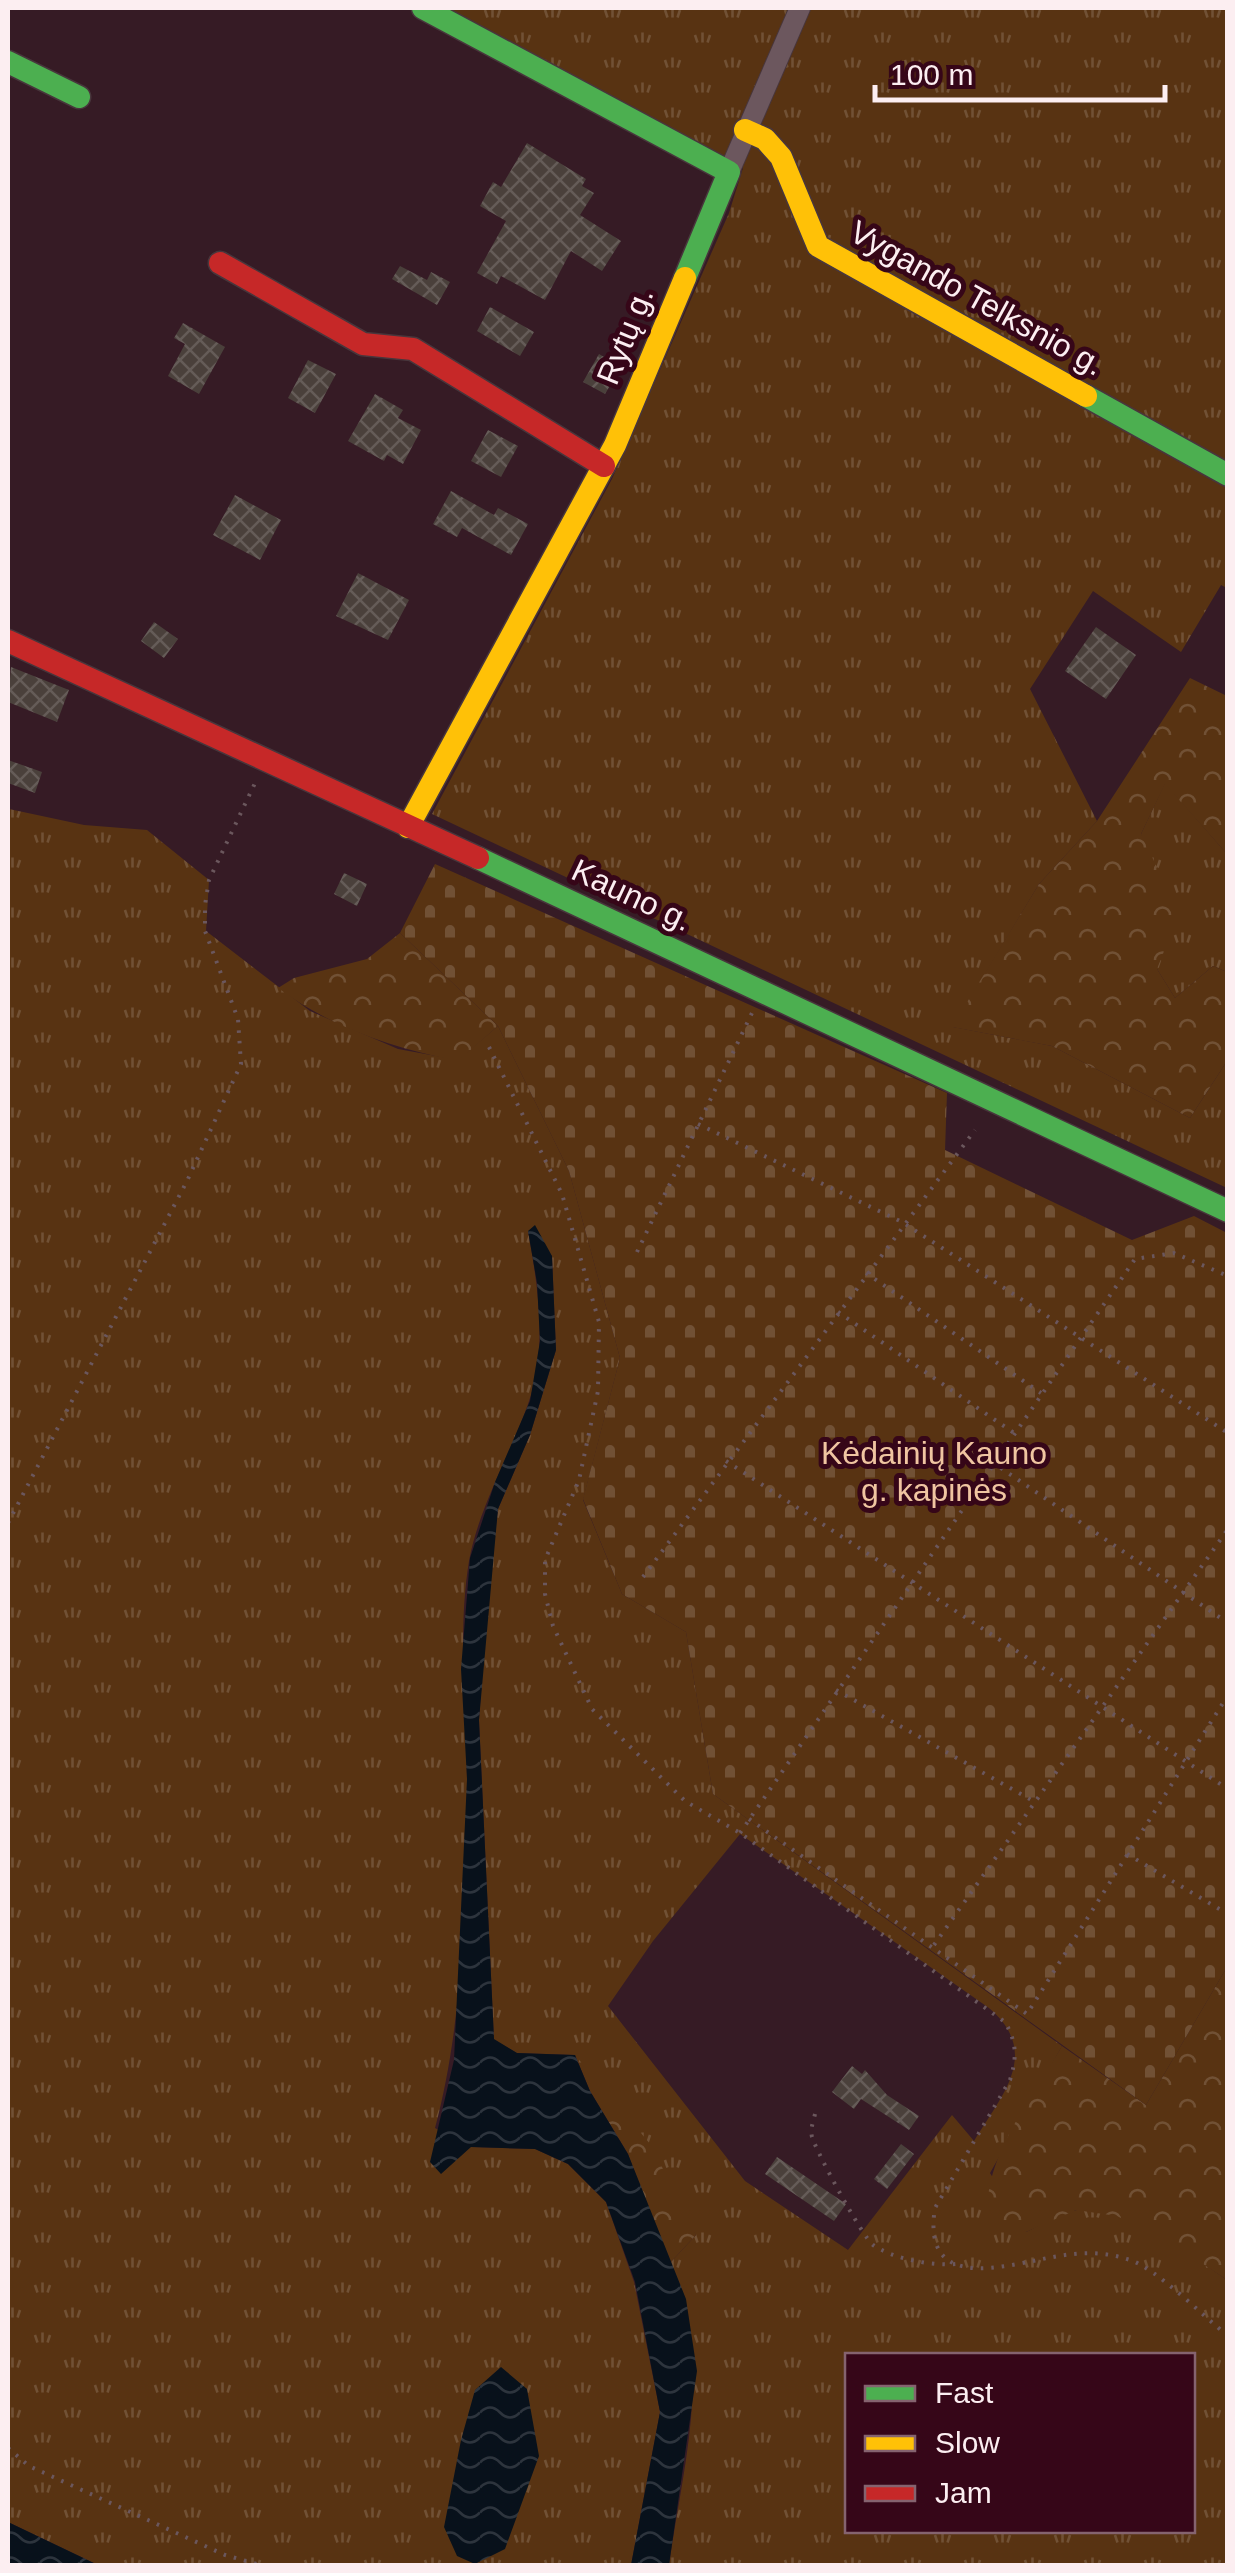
<svg xmlns="http://www.w3.org/2000/svg" width="1235" height="2573" viewBox="0 0 1235 2573" font-family="Helvetica,sans-serif">
<style>
.grass{fill:url(#grass-tufts);fill-rule:evenodd}
.forest{fill:url(#forest-crowns)}
.cemetery{fill:url(#cemetery-stones)}
.water{fill:url(#water-waves)}
.building{fill:url(#building-cross-hatch)}
.lines{fill:none;stroke-linecap:round;stroke-linejoin:round}
.street-casing{stroke:#48363c;stroke-width:22}
.fast-casing{stroke:#48363c;stroke-width:25}
.slow-casing{stroke:#48363c;stroke-width:25}
.jam-casing{stroke:#48363c;stroke-width:25}
.path{stroke:#6b575d;stroke-width:4;stroke-dasharray:2.5 8;stroke-linecap:butt}
.street{stroke:#6c575e;stroke-width:20}
.fast{stroke:#4caf50;stroke-width:22}
.slow{stroke:#ffc107;stroke-width:22}
.jam{stroke:#c62828;stroke-width:22}
.labels{text-anchor:middle;stroke-width:10;stroke-linejoin:round;paint-order:stroke}
.street-label{font-size:32px;fill:#fceef1;stroke:#360618}
.park-label{font-size:32px;fill:#f0c5a1;stroke:#360618}
</style>
<defs>
<pattern id="grass-tufts" width="24" height="20" patternUnits="userSpaceOnUse" patternTransform="scale(2.5)"><rect width="24" height="20" fill="#583312"/><path d="M3 7l-1-3M5 7V3M7 7l1-3M15 17l-1-3M17 17v-4M19 17l1-3" fill="none" stroke="#715135"/></pattern>
<pattern id="forest-crowns" width="20" height="18" patternUnits="userSpaceOnUse" patternTransform="scale(2.5)"><rect width="20" height="18" fill="#583312"/><path d="M2 6a3 3 0 1 1 6 0M12 15a3 3 0 1 1 6 0" fill="none" stroke="#715135"/></pattern>
<pattern id="cemetery-stones" width="16" height="16" patternUnits="userSpaceOnUse" patternTransform="scale(2.5)"><rect width="16" height="16" fill="#583312"/><path d="M2 7V4a2 2 0 0 1 4 0v3zM10 15v-3a2 2 0 0 1 4 0v3z" fill="#715135"/></pattern>
<pattern id="water-waves" width="16" height="10" patternUnits="userSpaceOnUse" patternTransform="scale(2.5)"><rect width="16" height="10" fill="#08111b"/><path d="M0 5q4-4 8 0t8 0" fill="none" stroke="#2d343d"/></pattern>
<pattern id="building-cross-hatch" width="8" height="8" patternUnits="userSpaceOnUse" patternTransform="scale(2.5)"><rect width="8" height="8" fill="#4a403b"/><path d="M0 0l8 8M0 8l8-8" fill="none" stroke="#655c58"/></pattern>
</defs>
<rect width="100%" height="100%" fill="#361b25"/>
<path class="grass" d="M443,8H1227V588L1221,585L1181,652L1093,591L1030,689L1097,821L1039,884L953,1027L1052,1046L1190,1118L1227,1061V1188L432,814L612,479L729,213L743,168Z
M1165,783L1227,854V972L1213,966L1175,998L1157,969L1141,834Z
M9,809L84,825L147,830L209,880L206,931L310,1011L398,1049L458,1060L498,1026L569,1171L620,1358L583,1500L622,1594L686,1632L713,1794L1062,2046L990,2173L1026,2232C1041,2225 1061,2212 1077,2210C1130,2206 1186,2252 1227,2280L1228,2565H669C683,2465 715,2359 669,2264L696,2235L575,2055L517,2053L494,2040L479,1720L488,1593L498,1509L530,1435L556,1350L552,1256L528,1231C538,1287 548,1349 528,1404C510,1456 479,1506 469,1561C457,1634 467,1707 467,1781C466,1894 464,2020 435,2128L471,2147L535,2149L568,2164L606,2202L634,2282L660,2412L631,2565H98L8,2522ZM740,1834L989,2008C1042,2053 1002,2095 974,2141L952,2115L848,2250L745,2181L608,2006L653,1941ZM848,2356H1192V2530H848Z"/>
<path class="forest" d="M1190,678L1227,696V854L1165,784L1141,834L1179,913L1157,969L1175,998L1213,966L1227,972V1061L1190,1118L1052,1046L952,1027L1039,884L1097,821Z
M400,933L498,1026L458,1061C393,1048 332,1028 278,988L294,978L367,959Z
M1227,1967V2280L1173,2244L1117,2216L1076,2210L1026,2232L990,2223C976,2167 1034,2095 1062,2046L1146,2105Z
M575,2055L651,2145L696,2235L669,2264L628,2154L590,2091Z"/>
<path class="cemetery" d="M435,864L947,1093L945,1150L1132,1240L1194,1216L1227,1233V1967L1146,2105L713,1794L686,1632L622,1594L583,1499L620,1358L569,1171L498,1026L400,933Z"/>
<path class="water" d="M535,1225L552,1256L556,1350L530,1435L498,1509L479,1720L494,2039L517,2053L575,2055L590,2091L628,2154L686,2299L697,2371L669,2565H631L660,2412L635,2282L606,2202L568,2164L535,2149L471,2147L441,2174L430,2162L454,2060L467,1779L461,1669L470,1558L495,1482L530,1401L540,1341L537,1283L528,1231Z
M501,2367L527,2389L539,2456L505,2549L475,2564L457,2556L444,2527L461,2440L475,2390Z
M8,2522L98,2565H8Z"/>
<path class="building" d="M527,143L586,179L582,186L594,193L580,215L621,241L602,271L571,251L545,300L501,276L497,284L477,273L506,221L480,206L493,182L501,187Z
M400,266L427,280L431,272L450,282L437,305L392,279Z
M490,307L534,332L520,356L477,331Z
M183,323L225,347L199,394L168,376L185,344L174,338Z
M599,354L621,367L605,394L583,382Z
M308,360L336,374L315,413L288,398Z
M375,394L403,410L398,418L421,430L403,464L387,455L384,461L348,441Z
M488,430L518,446L501,477L471,461Z
M451,491L494,515L498,508L528,524L511,555L462,528L457,537L433,524Z
M235,495L281,520L260,560L213,535Z
M358,573L409,600L388,640L336,616Z
M154,622L178,639L164,658L141,641Z
M1096,627L1136,655L1106,699L1065,671Z
M11,667L69,690L57,722L8,702Z
M8,760L42,772L35,793L8,783Z
M344,873L367,884L357,906L334,894Z
M852,2066L862,2074L865,2070L887,2095L919,2116L909,2130L861,2099L854,2109L832,2092Z
M901,2144L914,2154L887,2189L874,2179Z
M777,2157L846,2204L834,2221L765,2174Z"/>
<g class="lines">
<g class="street-casing">
<path id="street" d="M729,172L800,8"/>
</g>
<g class="fast-casing">
<path id="fast" d="M423,8L729,172L685,278
M8,62L79,97
M1086,396L1228,475
M478,858L1228,1211"/>
</g>
<g class="slow-casing">
<path id="slow" d="M745,130L765,139L781,157L818,246L1086,396
M408,827L615,445L685,278"/>
</g>
<g class="jam-casing">
<path id="jam" d="M220,263L363,344L413,349L604,466
M8,641L478,858"/>
</g>
<path class="path" d="M489,1047L562,1194L599,1322L598,1391L579,1480L545,1560V1594L553,1626L592,1709L685,1801L740,1833L1005,2022C1017,2043 1017,2057 1010,2080L935,2208C921,2294 1006,2265 1053,2257C1079,2252 1104,2251 1130,2260C1157,2269 1203,2316 1228,2336
M698,1124L902,1222L1228,1433
M637,1252L752,1013
M866,1273L1041,1393
M838,1312L1014,1433
M726,1461L1228,1789
M992,1462L1228,1623
M8,1523L187,1181L241,1064L238,1019L205,931V905L209,880L256,781
M643,1577L975,1130
M836,1690L1035,1802
M749,1819L1027,2014L1228,1695
M740,1833L1135,1259L1174,1253L1228,1276
M1127,1854L1226,1913
M934,1945L1228,1529
M815,2114C813,2123 810,2129 812,2137C817,2153 862,2236 873,2245C894,2259 931,2266 956,2264
M8,2448L29,2466L225,2555L264,2566"/>
<use href="#street" class="street"/>
<use href="#fast" class="fast"/>
<use href="#slow" class="slow"/>
<use href="#jam" class="jam"/>
</g>
<g class="labels">
<g class="street-label">
<text transform="translate(977 298) rotate(29)" y="11">Vygando Telksnio g.</text>
<text transform="translate(625 336) rotate(-68)" y="11">Rytų g.</text>
<text transform="translate(632 895) rotate(25)" y="11">Kauno g.</text>
</g>
<g class="park-label">
<text x="934" y="1464">Kėdainių Kauno<tspan x="934" dy="37">g. kapinės</tspan></text>
</g>
</g>
<rect width="1235" height="2573" fill="none" stroke="#fceef1" stroke-width="20"/>
<rect x="845" y="2353" width="350" height="180" fill="#360618" stroke="#85636f" stroke-width="2.5"/>
<rect x="865" y="2386" width="50" height="15" fill="#4caf50" stroke="#85636f" stroke-width="2.5"/>
<text x="935" y="2403" font-size="30" fill="#fceef1">Fast</text>
<rect x="865" y="2436" width="50" height="15" fill="#ffc107" stroke="#85636f" stroke-width="2.5"/>
<text x="935" y="2453" font-size="30" fill="#fceef1">Slow</text>
<rect x="865" y="2486" width="50" height="15" fill="#c62828" stroke="#85636f" stroke-width="2.5"/>
<text x="935" y="2503" font-size="30" fill="#fceef1">Jam</text>
<path d="M875 85v15h290v-15" fill="none" stroke="#fceef1" stroke-width="5"/>
<text x="890" y="85" font-size="30" fill="#fceef1" stroke="#360618" stroke-width="8" paint-order="stroke">100 m</text>
</svg>
